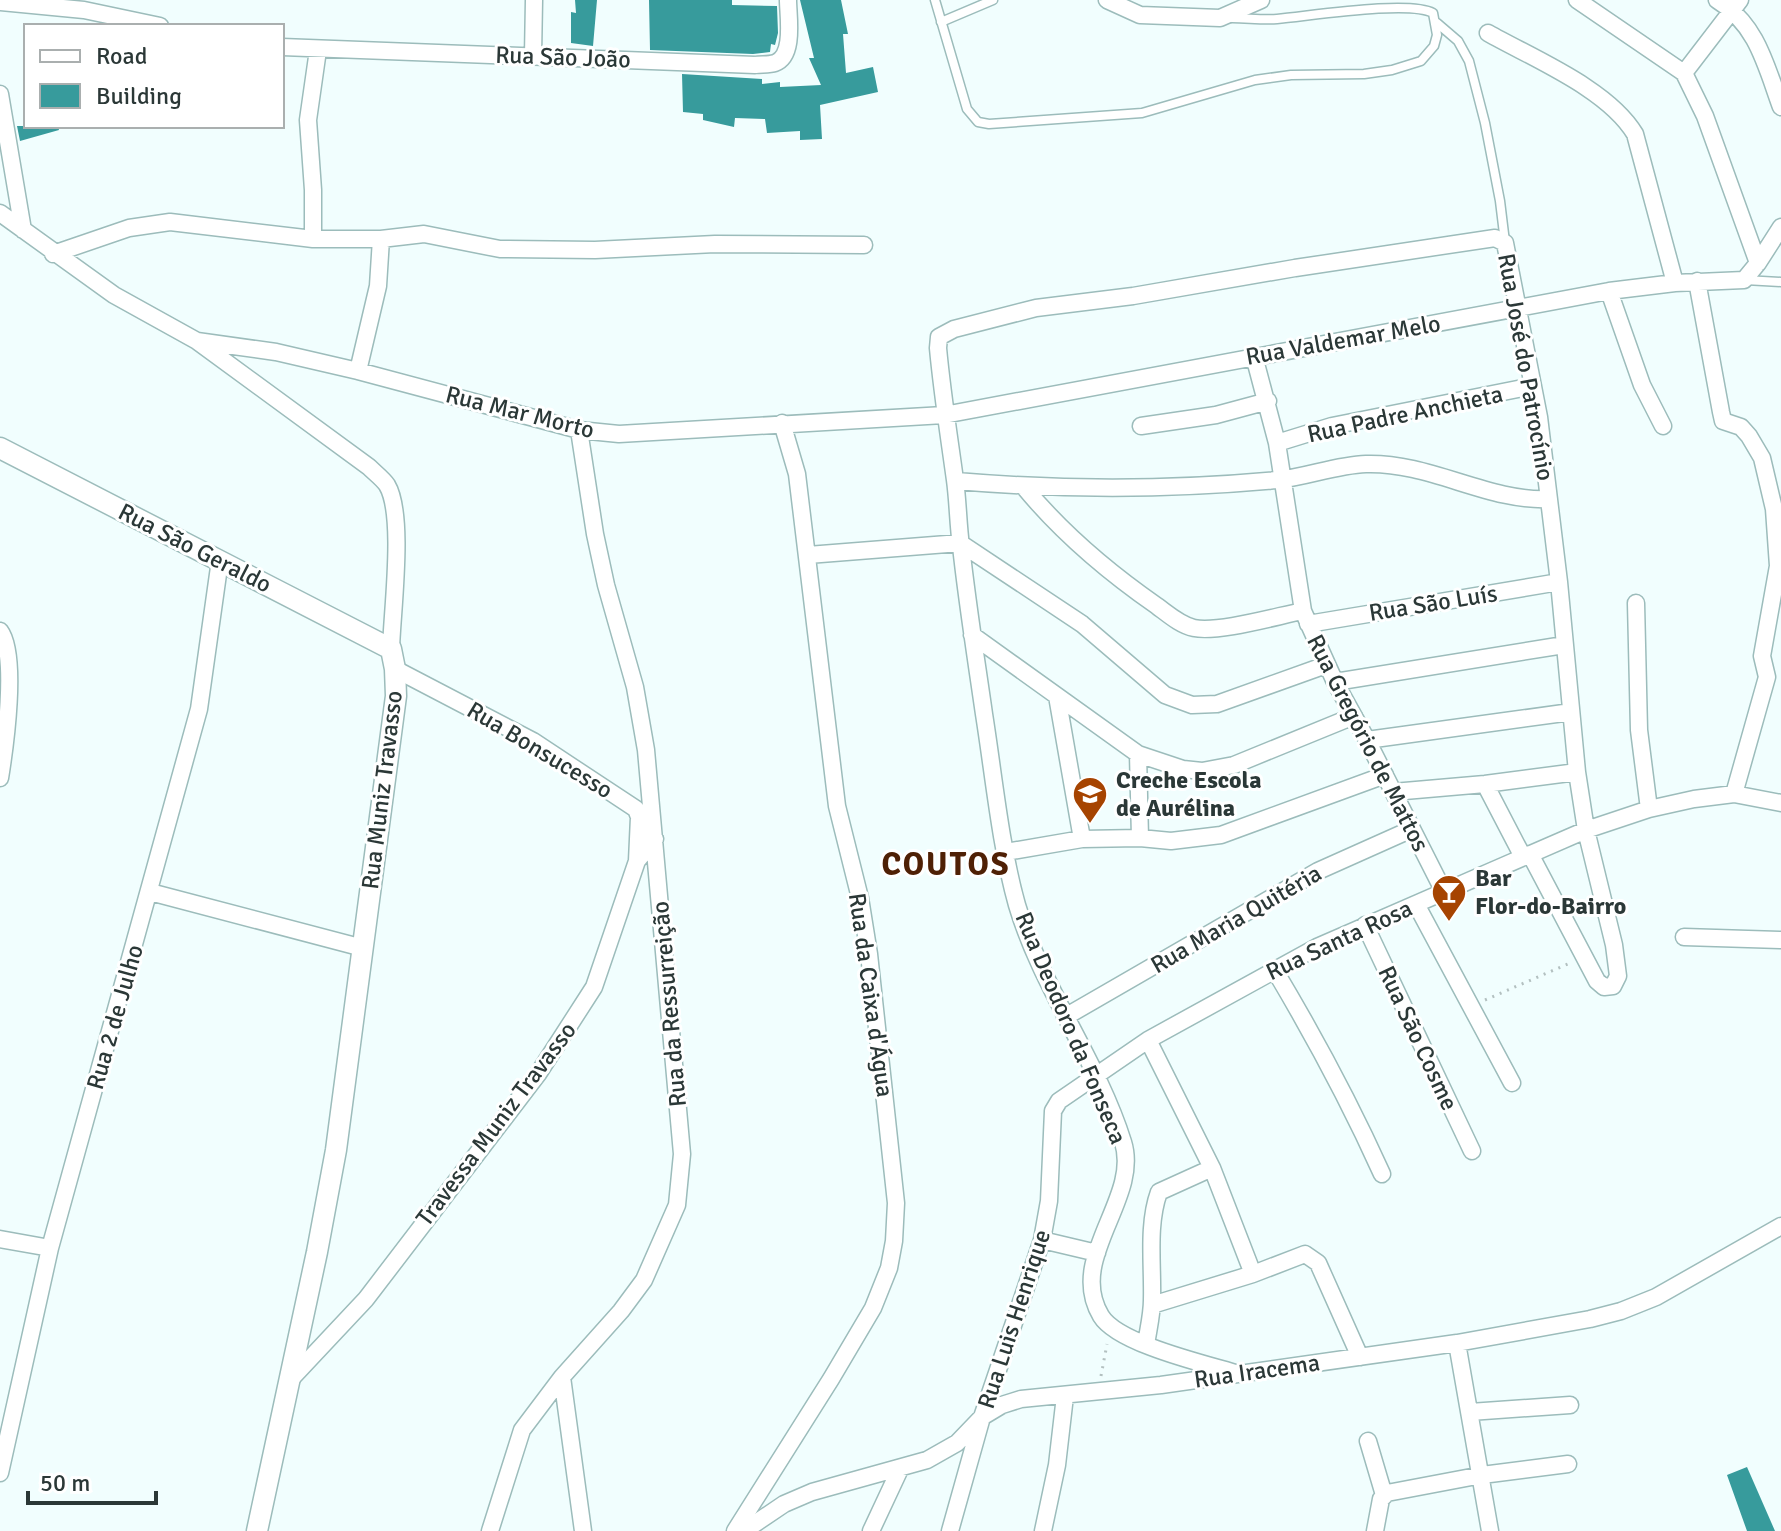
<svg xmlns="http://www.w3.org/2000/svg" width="1781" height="1531" viewBox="0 0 1781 1531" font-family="Signika,sans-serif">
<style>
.building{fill:#379b9c}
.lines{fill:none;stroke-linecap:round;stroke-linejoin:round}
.service-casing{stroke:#9cbcbb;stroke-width:11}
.minor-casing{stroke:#9cbcbb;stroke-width:19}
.tertiary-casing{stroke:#9cbcbb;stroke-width:23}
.path{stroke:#b3c0c0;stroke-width:3;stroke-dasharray:2 6;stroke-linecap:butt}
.service{stroke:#fff;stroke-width:8}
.minor{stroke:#fff;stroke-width:16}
.tertiary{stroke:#fff;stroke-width:20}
.labels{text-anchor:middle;stroke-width:6;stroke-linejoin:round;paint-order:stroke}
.street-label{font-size:24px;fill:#2b3837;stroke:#fff}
.poi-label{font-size:24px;font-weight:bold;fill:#2b3837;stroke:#fff;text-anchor:start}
.district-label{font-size:32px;font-weight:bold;letter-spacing:2px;fill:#4f2005;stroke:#fff}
</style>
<rect width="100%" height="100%" fill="#f1fefe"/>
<path class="building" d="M575,0H597L593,46L571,43V12L576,13Z
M649,0H732V5L777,6L778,33L775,45L771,44L770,52L753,54L650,50Z
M800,0H841L848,34H843L846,73L873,67L878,92L820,105L822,139L800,140V131L767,133L765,119L735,118L734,127L703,120V114L683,112L682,74L762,79V84L780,82V87L821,85L809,58H814Z
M17,126H58L59,130L20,141Z
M1747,1467L1775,1531H1747L1727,1475Z"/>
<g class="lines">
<g class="service-casing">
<path id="service" d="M935,0L967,109L978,122L989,124L1142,113L1255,80L1291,75L1364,74L1392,70L1421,61L1434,46L1437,35L1433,13C1409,0 1311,16 1277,19C1262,20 1247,18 1232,18
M941,22L993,0
M1437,23L1458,41L1469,61L1485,123L1500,201L1505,242
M1745,280L1781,282"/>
</g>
<g class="minor-casing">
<path id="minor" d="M1107,0L1140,15L1220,18L1261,0
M1577,0L1684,73L1705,116L1758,263
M1717,0C1757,24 1766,66 1781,107
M0,2L84,10L160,26
M1488,33C1534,59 1608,89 1635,134L1675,283
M282,47L755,65C761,64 769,65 775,63C795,56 788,16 788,0
M533,56L534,0
M1684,73L1740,0
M0,94L23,230
M0,213L114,295L197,341L369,467C375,473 383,479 387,485C405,515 392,611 391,649
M313,239V190L308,120L318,50
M53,254L129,228L170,222L313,239H381L424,234L500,249L595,250L715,244L864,245
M1697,281L1721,412L1723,421L1741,427L1749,436L1762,458L1774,509L1778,566L1762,656L1767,677L1734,794
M1609,291L1642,385L1663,426
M197,341L276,352L358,371L579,430L619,434L944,415L1609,291L1675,283L1744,280L1758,263L1781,227
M1254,356L1277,443L1303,611L1335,682L1367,740L1444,892
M358,371L378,286L381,239
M1141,426L1216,415L1268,401
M1277,443L1332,426L1533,386
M956,481C1063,490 1170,490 1277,480C1307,477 1336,465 1366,464C1430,462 1488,502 1549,499
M1024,487C1062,533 1108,572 1157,606C1168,614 1180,625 1194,628C1218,633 1277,616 1303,611
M808,555L960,543L1082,624L1165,695L1192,705L1217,704L1326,665
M1636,603L1639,730L1649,809
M1308,624L1559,582
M0,631C18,655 5,747 0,778
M972,635L1138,754L1183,769L1202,771L1234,765L1354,716
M395,669L533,741L636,809L639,817L637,861
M1335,682L1564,645
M1057,696L1082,839
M1367,740L1571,712
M1138,754L1140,838
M1485,784L1523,857
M1393,792L1485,784L1577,772
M1006,852L1082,839L1140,838L1171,841L1221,835L1385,775
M150,892L363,948
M1416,904L1512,1083
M1365,925L1472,1151
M1684,937L1781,940
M1274,969C1314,1036 1350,1103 1382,1174
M1065,1017L1318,871L1412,829
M1148,1040L1212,1168L1253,1274
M0,1239L50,1248
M1042,1240L1097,1253
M1152,1305L1253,1274L1305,1254L1318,1263L1360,1357
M1457,1343L1490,1531
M1146,1345C1148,1330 1152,1315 1152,1300C1153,1265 1147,1225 1159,1192L1212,1168
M1239,1374C1206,1364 1118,1344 1101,1316C1066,1258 1141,1199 1123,1142C1097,1059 1042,989 1017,905C1000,844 994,777 984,714C976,658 967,602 961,546C958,524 958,502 955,480C949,436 942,392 938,348L939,337L954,329L1036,308L1133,296L1295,268L1495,238L1505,243L1539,417L1559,582L1577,772L1586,830L1614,945L1618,976L1613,986L1604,987L1597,981L1530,854
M562,1377L583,1531
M289,1381L366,1299L538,1074L594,987L637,861L655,839
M1470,1412L1570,1405
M1368,1441L1384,1495
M0,1473L50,1248L199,709L220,560
M490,1531L522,1430L562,1377L621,1311L644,1280L677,1205L682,1154L646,750L635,687L606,585L595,534L579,430
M735,1531L831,1379L873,1308L889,1268L894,1241L896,1203L869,954L860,898L837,806L797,474L782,423
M744,1531L784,1504L812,1492L927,1460L957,1443L982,1417L1002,1405L1021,1399L1161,1385L1457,1343L1590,1319L1621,1311L1656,1297L1781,1226
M871,1531L900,1469
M950,1531L982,1417L1042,1240L1049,1201L1053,1111L1059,1101L1148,1040L1317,947L1586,830L1649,809L1694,799L1734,794L1781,803
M1043,1531L1057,1465L1065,1396
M1375,1531L1381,1499L1387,1493L1482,1475L1568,1464"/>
</g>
<g class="tertiary-casing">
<path id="tertiary" d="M0,448L391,649L395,669L396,696L336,1150L317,1252L257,1531"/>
</g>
<path class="path" d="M1485,1000L1570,963
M1101,1376L1107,1344"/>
<use href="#service" class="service"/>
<use href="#minor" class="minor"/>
<use href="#tertiary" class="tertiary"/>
</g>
<defs>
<g id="school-pin" transform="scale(1.8)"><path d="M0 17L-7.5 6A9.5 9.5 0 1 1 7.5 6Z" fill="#a64401" stroke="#fff"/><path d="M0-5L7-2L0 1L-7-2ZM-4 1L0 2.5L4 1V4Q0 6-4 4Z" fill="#fff"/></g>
<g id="bar-pin" transform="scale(1.8)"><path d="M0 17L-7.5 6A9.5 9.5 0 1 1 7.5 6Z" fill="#a64401" stroke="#fff"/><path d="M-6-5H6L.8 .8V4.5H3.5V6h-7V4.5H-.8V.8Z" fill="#fff"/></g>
</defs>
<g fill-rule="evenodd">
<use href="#school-pin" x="1090" y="794"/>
<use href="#bar-pin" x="1449" y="892"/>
</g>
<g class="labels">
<g class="street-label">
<text transform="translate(563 57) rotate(2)" y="8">Rua São João</text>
<text transform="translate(1343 340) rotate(-10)" y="8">Rua Valdemar Melo</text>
<text transform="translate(1526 367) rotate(80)" y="8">Rua José do Patrocínio</text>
<text transform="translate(520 412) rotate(14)" y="8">Rua Mar Morto</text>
<text transform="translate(1405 414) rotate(-12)" y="8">Rua Padre Anchieta</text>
<text transform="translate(195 548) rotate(27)" y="8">Rua São Geraldo</text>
<text transform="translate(1433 603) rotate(-9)" y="8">Rua São Luís</text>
<text transform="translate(1368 743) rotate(63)" y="8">Rua Gregório de Mattos</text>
<text transform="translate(540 750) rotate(31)" y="8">Rua Bonsucesso</text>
<text transform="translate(382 790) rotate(-83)" y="8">Rua Muniz Travasso</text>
<text transform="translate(1236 919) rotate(-30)" y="8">Rua Maria Quitéria</text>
<text transform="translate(1339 940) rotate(-25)" y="8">Rua Santa Rosa</text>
<text transform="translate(871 995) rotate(82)" y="8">Rua da Caixa d'Água</text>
<text transform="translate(669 1004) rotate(-95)" y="8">Rua da Ressurreição</text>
<text transform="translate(115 1017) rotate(-74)" y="8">Rua 2 de Julho</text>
<text transform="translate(1071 1028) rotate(67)" y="8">Rua Deodoro da Fonseca</text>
<text transform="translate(1418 1038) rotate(65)" y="8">Rua São Cosme</text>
<text transform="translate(496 1124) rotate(-53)" y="8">Travessa Muniz Travasso</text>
<text transform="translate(1014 1319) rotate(-72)" y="8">Rua Luis Henrique</text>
<text transform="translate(1257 1371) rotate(-8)" y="8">Rua Iracema</text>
</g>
<g class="poi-label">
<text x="1116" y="788">Creche Escola<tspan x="1116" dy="28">de Aurélina</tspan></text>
<text x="1475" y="886">Bar<tspan x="1475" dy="28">Flor-do-Bairro</tspan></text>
</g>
<g class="district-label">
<text x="946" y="875">COUTOS</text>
</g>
</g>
<rect x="24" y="24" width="260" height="104" fill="#ffffff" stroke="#aaafaf" stroke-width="2"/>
<rect x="40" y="50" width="40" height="12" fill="#ffffff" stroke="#aaafaf" stroke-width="2"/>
<text x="96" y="64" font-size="24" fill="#2b3837">Road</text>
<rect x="40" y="84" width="40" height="24" fill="#379b9c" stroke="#aaafaf" stroke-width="2"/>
<text x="96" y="104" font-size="24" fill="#2b3837">Building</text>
<path d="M28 1491v12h128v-12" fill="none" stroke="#2b3837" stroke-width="4"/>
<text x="40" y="1491" font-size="24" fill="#2b3837" stroke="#ffffff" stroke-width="6" paint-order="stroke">50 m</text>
</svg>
